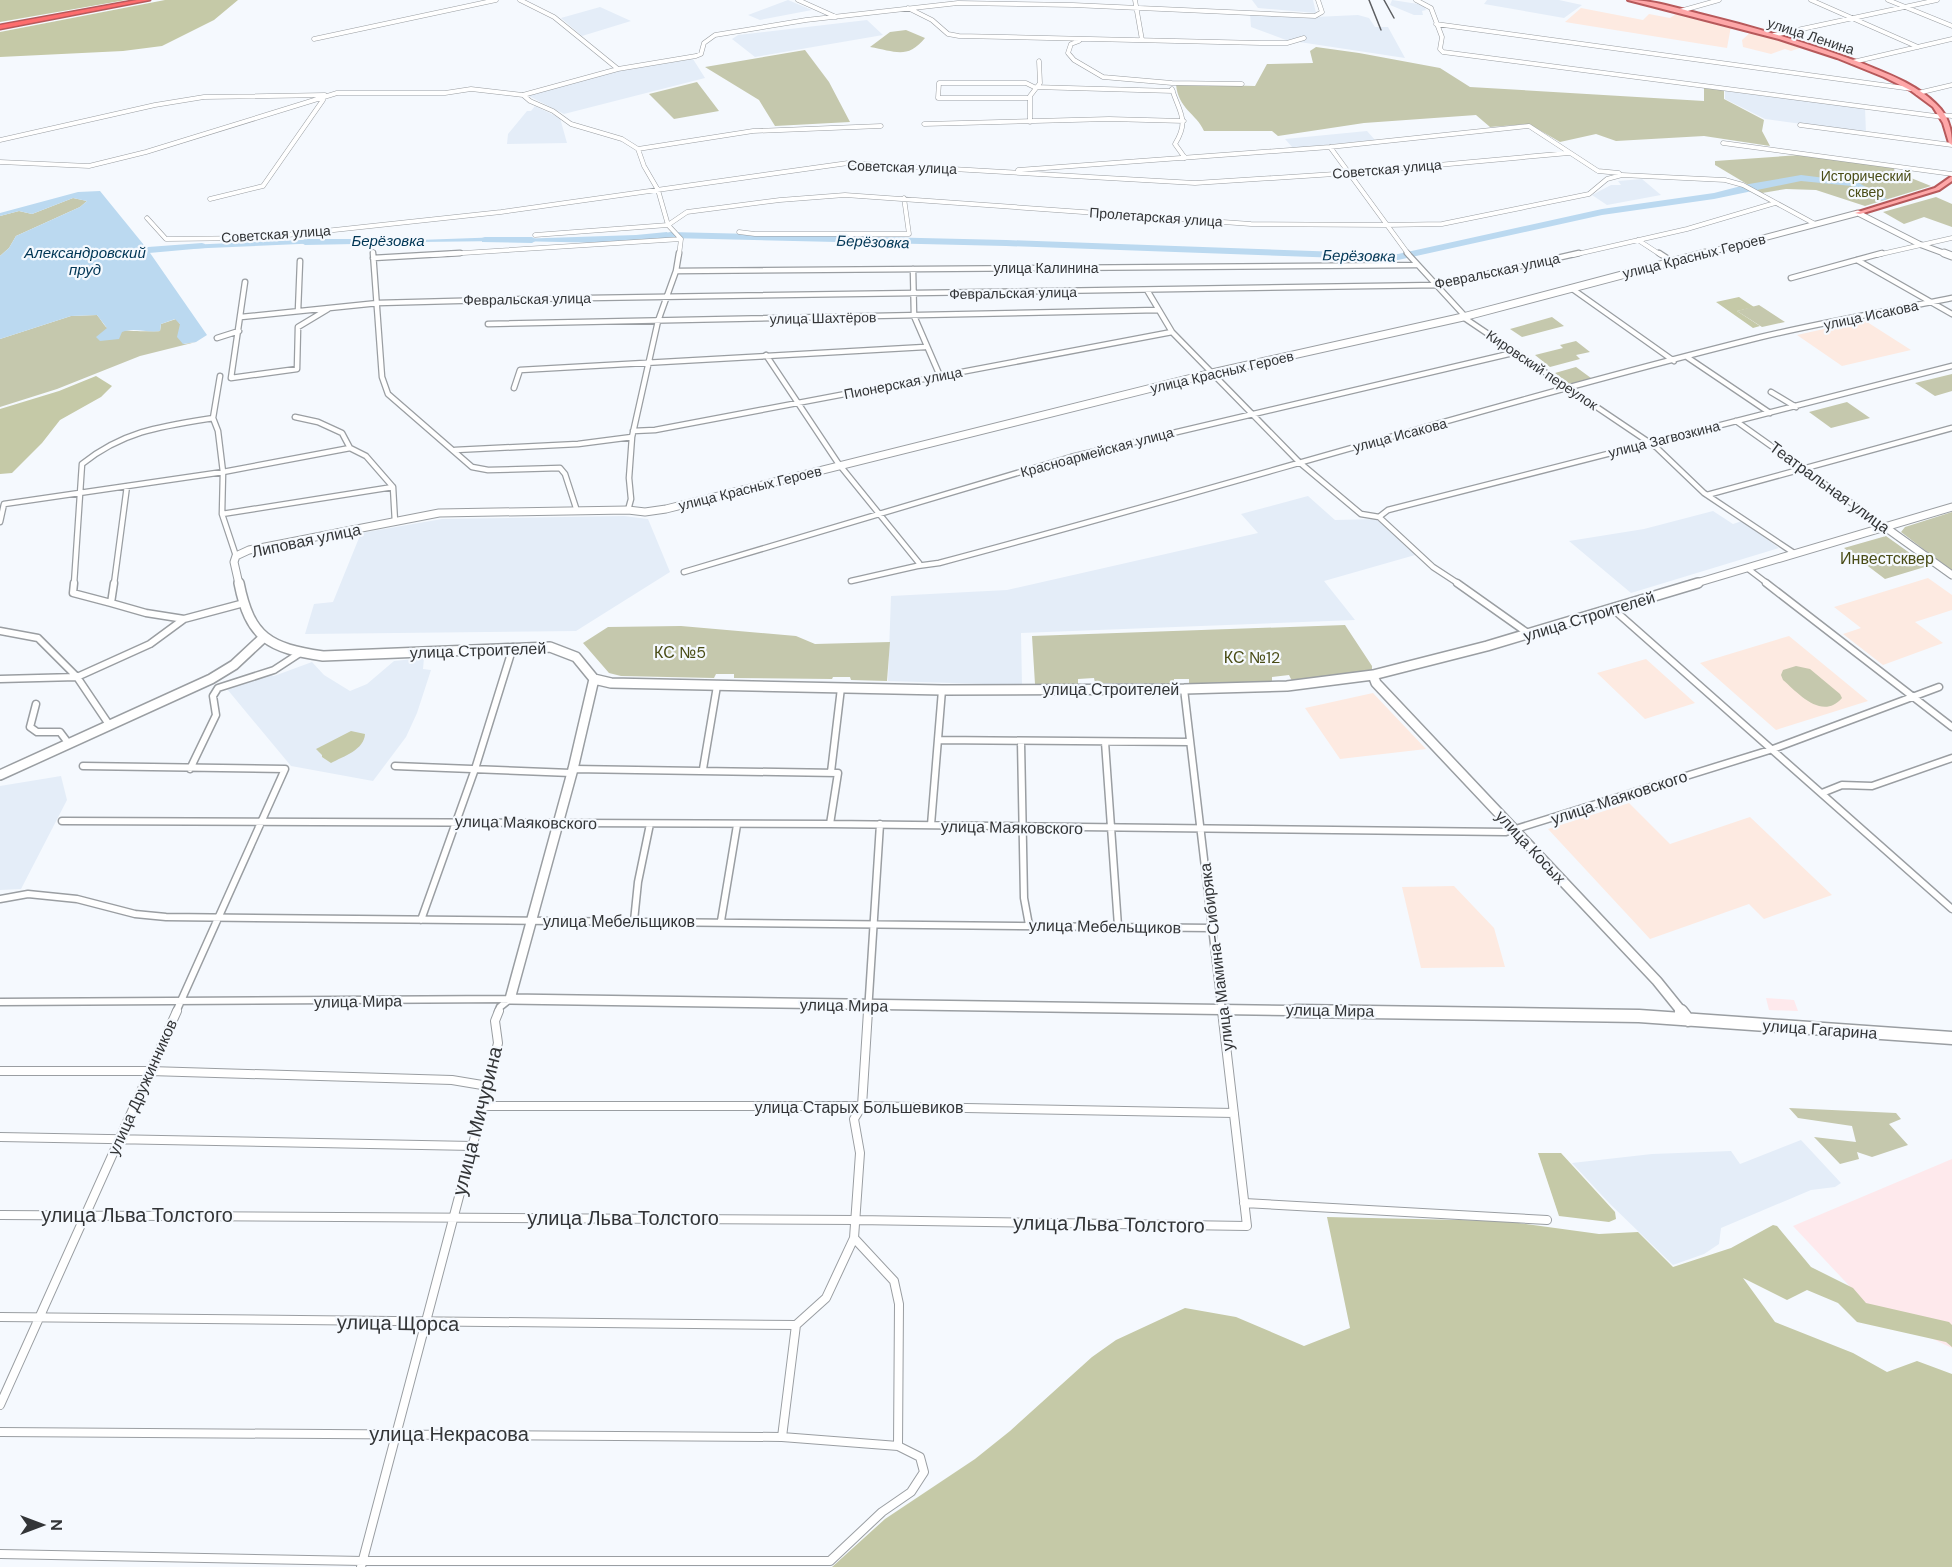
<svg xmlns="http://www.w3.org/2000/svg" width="1952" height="1567" viewBox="0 0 1952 1567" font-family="'DM Sans',sans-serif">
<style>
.built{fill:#e4edf8}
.education{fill:#fdeae1}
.medical{fill:#fee9ec}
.green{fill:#c5c8ad}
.forest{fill:#c5c9a7}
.water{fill:#bbd9f0}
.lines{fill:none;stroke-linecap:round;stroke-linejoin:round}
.river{fill:#bbd9f0;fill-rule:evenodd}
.street-far3-casing{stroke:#9a9ea2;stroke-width:5}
.street-far2-casing{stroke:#9a9ea2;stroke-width:7}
.street-far1-casing{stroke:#9a9ea2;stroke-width:9}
.street-casing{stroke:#9a9ea2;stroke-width:10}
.secondary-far3-casing{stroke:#9a9ea2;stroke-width:7}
.secondary-far2-casing{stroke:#9a9ea2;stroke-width:9}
.secondary-far1-casing{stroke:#9a9ea2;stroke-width:12}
.secondary-casing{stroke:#9a9ea2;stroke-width:15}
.primary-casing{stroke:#b7595b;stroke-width:4}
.highway-casing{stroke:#b7595b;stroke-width:3}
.street-far3{stroke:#fff;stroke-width:4}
.street-far2{stroke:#fff;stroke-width:4.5}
.street-far1{stroke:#fff;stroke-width:6}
.street{stroke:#fff;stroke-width:8}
.secondary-far3{stroke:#fff;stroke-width:5}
.secondary-far2{stroke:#fff;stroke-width:7}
.secondary-far1{stroke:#fff;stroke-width:9}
.secondary{stroke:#fff;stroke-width:12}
.primary{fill:#fea7a8;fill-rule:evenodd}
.highway{fill:#fe6d6e;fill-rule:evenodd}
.rail{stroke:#5c5e61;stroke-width:1.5}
.labels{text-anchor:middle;stroke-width:4.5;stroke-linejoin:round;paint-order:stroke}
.far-street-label{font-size:14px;fill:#333537;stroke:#f5f9fe}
.far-park-label{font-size:14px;fill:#494c16;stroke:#f5f9fe}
.far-water-label{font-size:15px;font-style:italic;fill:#003655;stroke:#f5f9fe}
.street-label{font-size:16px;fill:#333537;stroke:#f5f9fe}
.park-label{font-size:16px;fill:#494c16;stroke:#f5f9fe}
.near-street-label{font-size:20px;fill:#333537;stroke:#f5f9fe}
</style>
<rect width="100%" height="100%" fill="#f5f9fe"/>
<path class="built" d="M788,0L812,10L760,20L748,15Z
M1252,0H1313L1316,13L1258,8Z
M1392,0L1418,4L1425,7L1426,10L1422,11L1423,15H1414L1390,5Z
M1487,0H1559L1582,5L1564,18L1484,4Z
M600,7L631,21L582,36L561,18Z
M1250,14L1315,17L1358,15L1369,18L1375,27H1388L1405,58L1286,40L1251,27Z
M867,20L883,35L755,57L732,39L738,35Z
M693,59L705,78L564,114L527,95L607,72Z
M1725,91L1865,108L1866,133L1765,119L1725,99Z
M535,106L560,118L567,143L507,144L508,134L527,111H531Z
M1367,131L1375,140L1293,148L1285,139Z
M1642,179L1661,195L1607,205L1592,195L1611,185H1621L1618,181Z
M1308,496L1335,520L1377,519L1415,555L1324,581L1355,620L1021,633L1022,685L888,681L891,596L1007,590L1258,533L1241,514Z
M1713,511L1733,524L1742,521L1779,548L1631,593L1569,541L1644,529Z
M624,516L648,519L670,572L576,631L305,634L314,604L333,602L361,533L442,519Z
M424,658L423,669L431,670L417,713L406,737L373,781L291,766L227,689L269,674L274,676L312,662L324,675L350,691L367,684L394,661Z
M61,776L67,800L21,889L0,890V786Z
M1801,1140L1841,1183L1835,1187L1811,1190L1721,1228L1719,1244L1704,1254L1673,1265L1610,1204L1572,1163L1652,1154L1731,1151L1740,1164Z"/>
<path class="education" d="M1581,8L1643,20L1649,14L1670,18L1676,14L1731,26L1727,48L1565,22Z
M1752,31L1800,48L1791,51L1785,49L1771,54L1743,47L1742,40Z
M1864,320L1911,350L1842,366L1797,335Z
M1928,578L1952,595V610L1915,622L1943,643L1883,665L1843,634L1861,628L1834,607Z
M1789,636L1868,701L1776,730L1700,663Z
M1646,659L1695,703L1645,719L1597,673Z
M1373,693L1426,749L1340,759L1305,708Z
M1629,803L1670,844L1750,817L1832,895L1764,919L1749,904L1650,939L1548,829Z
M1454,886L1494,928L1505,967L1421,968L1402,887Z"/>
<path class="medical" d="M1766,998L1794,1000L1798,1011L1769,1010Z
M1952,1159V1348L1872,1310L1793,1226Z"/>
<path class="green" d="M906,30L925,38C907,60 895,51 870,47L890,32Z
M1316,47L1359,53L1440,68L1470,87L1704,101V88L1724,90V99L1764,120L1762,131L1770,146L1704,136L1616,141L1596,134L1560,142L1529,124L1490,127L1476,115L1364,123L1278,136L1272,131H1204C1196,113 1178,109 1176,84L1255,86L1267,64L1313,63L1310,51Z
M805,50L829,82L850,122L775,126L759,100L705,67Z
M697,82L719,111L674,119L649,94Z
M1800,155L1894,167L1895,176L1911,178L1931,186L1865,206L1816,190L1786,189L1762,193L1715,165V161Z
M1936,197L1952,204V227L1924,217L1904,224L1883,212Z
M73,198L87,201L80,207L16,236L9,248L0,256V216L19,211L32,214Z
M1759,305L1785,322L1762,327L1737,311Z
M97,315C100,318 103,324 106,327C111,331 152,332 160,331L161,324L176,319L180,324L184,344L196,342L140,356L57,389L0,407V339L71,316Z
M1552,317L1564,326L1522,337L1510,329Z
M1576,341L1590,352L1576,355L1580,359L1550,367L1535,355L1563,348L1560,345Z
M1576,367L1595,381L1574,387L1555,373Z
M1952,374V391L1935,396L1915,383Z
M1847,402L1870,418L1831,428L1809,412Z
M1952,512V571L1901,532L1905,527Z
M1886,536L1928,566L1885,579L1844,548Z
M1345,625L1372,666V670L1292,681L1289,675L1272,677V684H1189V679H1174V684L1095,683L1094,678L1078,679V684H1035L1032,636Z
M681,626L796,636L815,644L890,642L887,681L851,680L850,677H833L832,679L734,678V674H716L714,678L621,676L609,673L583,643L608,627Z
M1796,666L1810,669L1840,694L1842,698C1822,721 1798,693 1783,680L1781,675L1783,670Z
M1789,1108L1896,1113L1901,1119L1889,1124L1908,1145L1872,1157L1857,1152L1859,1159L1840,1164L1814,1137L1856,1142L1852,1126L1798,1118Z"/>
<path class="forest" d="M0,0H126L0,22Z
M165,0H238L214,20L162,46L123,51L0,57V32Z
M1739,297L1754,307L1737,311L1760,326L1753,328L1716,302Z
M96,376L112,386L101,397L60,420L42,443L12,473L0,474V409L59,391Z
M351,731L365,734C364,750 344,756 331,763L322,757V755L316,749Z
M1538,1153H1561L1615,1212L1616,1219L1609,1222L1559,1216Z
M1327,1217L1504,1221L1599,1234L1638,1232L1673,1267L1731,1248L1773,1225L1777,1226L1811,1267L1853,1288L1866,1303L1949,1322L1952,1325V1347L1946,1342L1857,1322L1838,1303L1807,1290L1787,1300L1743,1278L1775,1322L1853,1353L1887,1372L1917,1361L1952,1374V1567H832L885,1519L975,1459L1010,1431L1092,1357L1116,1340L1185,1308L1236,1317L1304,1346L1350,1328Z"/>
<path class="water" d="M100,191L148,250L207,335L196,342L183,344L177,337L180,324L175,319L161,324L160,331C146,333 135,327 122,332L119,339L100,341L96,337L107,328L97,315L71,316L0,339V256L9,248L16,236L80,207L87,201L73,198L32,214L19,211L0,216V213L78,192Z
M667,232L671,238L606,243L514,241L517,239L636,235Z
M503,237V241L334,243Z
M324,239L322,243L185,249L186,245Z"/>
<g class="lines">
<path class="river" d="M1801,175L1857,182L1887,199L1880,201L1852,186L1801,181L1714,199L1602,215L1398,260L1006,246L670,238L653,240L649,237L670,232L1006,240L1398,254L1602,209L1714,193L1749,184Z
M485,237H532L537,240L532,243L482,242V238Z
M352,239L357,242L355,244L305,245L300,242L305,239Z
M202,243L205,244V248L149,253L132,258L127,255L148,247Z"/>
<g class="street-far3-casing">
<path id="street-far3" d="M520,0L554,17L618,69
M798,0L836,17
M1135,0L1142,40
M1416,0L1431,8L1442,37L1440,49L1443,52L1943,117
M1811,0L1918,47
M1888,0L1952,26
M908,8L932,20L948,34L959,36L1261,43H1287L1304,38
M1680,11L1719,0
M1436,24L1912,89
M1774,35L1937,0
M314,39L496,0
M1079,41L1071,44L1068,53L1074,60L1103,77L1172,83L1242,84
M1853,62L1952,39
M1172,89C1179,112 1190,120 1175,144L1185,158
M1918,93L1952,85
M523,95L530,101L553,111L571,124L622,139L638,149L644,166L658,190L668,225L681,239
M1028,98H938L939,83H1026L1034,87L1173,91
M1942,115L1952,116
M1030,122V96L1040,83L1039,61
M924,124L1109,119L1184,121
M1800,125L1952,145
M0,140L155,105L204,97L325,95
M1723,143L1952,174
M1330,147L1409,255
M638,149L753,131L881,126
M0,162L89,166L146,152L337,93H445L471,89L523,95L618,69L696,56L701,54L704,43L715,35L806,20L958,3L1073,5L1315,16L1322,12L1318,0
M1018,170L1330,147L1529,126L1598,171L1619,173
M210,199L263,186L323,100L320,99
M147,218L166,239L260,238L501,212L848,163L1195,183L1350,173L1569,153
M739,232L755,234H909L904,198
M535,235L668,225L687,212L780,200L845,195L1251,224L1386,225L1442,224L1589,194L1607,179L1622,175L1725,180L1743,185L1815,224
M1638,240L1661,255
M373,252V255
M432,255L681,239
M679,255L681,239
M1573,255L1687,229L1775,203
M1877,255L1952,238"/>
</g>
<g class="street-far2-casing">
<path id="street-far2" d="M373,253L382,377L388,394L472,467L488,470L560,468L565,474L577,511
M1407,253L1463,314V317L1656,447L1704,493L1794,553
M1659,253L1673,262
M373,258L460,253
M1857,260L1952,314
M913,269L914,316L940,376
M676,271L1416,265
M1791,278L1882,253
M245,282L231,378L297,369L298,327L328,309
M1571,288L1674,361
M1147,290L1172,332L1299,462L1361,514L1379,517L1433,567L1459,584
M298,311L300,261
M241,317L378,303L525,299L1438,285L1579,253
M488,324L1158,310
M217,338L239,331
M766,355L838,463L919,563
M1687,357L1770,413
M220,376L213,418L218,431L223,472L222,514L236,556
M514,388L520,370L925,347
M1771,392L1796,407
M295,417L318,422L342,433L350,448L366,456L393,487L395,522
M1736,421L1885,527
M633,431L655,430L1172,332
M455,450L578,444L632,437
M1707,495L1952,428
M628,510L631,499L629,478L632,437L658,321L676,271L679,253
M222,514L393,487
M1379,517L1388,510L1952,366
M0,522L4,504L223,472L350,448
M1747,568L1768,584
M684,572L1071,457L1517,352
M851,581L917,566L939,563C1214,490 1485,406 1761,337C1824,322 1889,311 1952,298
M74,584L82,464C123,431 162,426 213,418
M114,584L127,486"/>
</g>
<g class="street-far1-casing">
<path id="street-far1" d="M74,583L73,593L111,603
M114,583L111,603L146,613L184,619
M1457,583L1529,634
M1766,583L1952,727
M1613,609L1952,909
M0,631L38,638L77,677L110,726
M0,679L77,677L150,644L184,619L244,603
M1184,689L1222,1012
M36,704L30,727L37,732H60L69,744
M938,740L1190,742
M1021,742L1024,898L1029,925
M1105,742L1118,926
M83,766L285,769L176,1012
M395,766L571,773
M190,769L216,715L213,696L218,688L274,670L300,653
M573,769L838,773L830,824
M703,769L717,686
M831,772L841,688
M1822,793L1842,785L1872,786L1952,758
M62,821L830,824L1506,832L1773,749L1939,687
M931,825L942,690
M0,899L28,894L77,899L135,914L166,917L1212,928
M421,920L475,769L513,647
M634,921L638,882L650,824
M721,921L737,825
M0,1002L510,999
M498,1012L500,1007L510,999
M868,1012L880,824"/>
</g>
<g class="street-casing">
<path id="street" d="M868,1011L862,1106L854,1119L860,1153L854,1238L894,1281L899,1304L898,1446
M0,1071H150L452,1080L488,1086
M483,1106H862L1234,1113
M0,1137L473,1146
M1244,1203L1547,1220
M0,1215L856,1220L1247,1226L1222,1011
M0,1317L796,1325
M0,1405L177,1011
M0,1432L782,1437L898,1446L920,1457L924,1472L911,1492L882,1512L830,1561H363L0,1554
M782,1437L796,1325L826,1298L854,1238
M361,1567L483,1106L498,1043L495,1021L499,1011"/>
</g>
<g class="secondary-far3-casing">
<path id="secondary-far3" d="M1699,255L1858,213L1919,244L1949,255"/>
</g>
<g class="secondary-far2-casing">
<path id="secondary-far2" d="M1944,253L1952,256
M1885,527L1952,575
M239,584L234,562L236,556L249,550L439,513L628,510L645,512L666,509L1212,373L1463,317L1705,253
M1693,584L1952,507"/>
</g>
<g class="secondary-far1-casing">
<path id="secondary-far1" d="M239,583C250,638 269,648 323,656L550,647L576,657L594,679
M1373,675L1376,683L1657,981L1682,1012
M594,679L573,769L510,999L1396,1012
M594,679L611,683L942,690L1184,689L1287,686L1373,675L1487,646L1698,583
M0,775L211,679L234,665L264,637"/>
</g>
<g class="secondary-casing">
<path id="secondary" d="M1296,1011L1639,1016L1952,1038
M1681,1011L1688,1020"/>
</g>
<g class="primary-casing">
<path id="primary" d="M1628,0C1652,0 1677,8 1700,14C1754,27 1807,43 1859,62C1885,73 1915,83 1936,104C1948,115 1952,129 1952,145L1949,143L1943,123L1933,107L1910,90L1884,77L1837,58L1779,39Z
M1952,176V181L1939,190L1860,214L1855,213L1935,188Z"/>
</g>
<g class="highway-casing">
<path id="highway" d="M137,0H150L0,29V25Z"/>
</g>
<use href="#street-far3" class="street-far3"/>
<use href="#street-far2" class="street-far2"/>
<use href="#street-far1" class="street-far1"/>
<use href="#street" class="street"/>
<use href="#secondary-far3" class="secondary-far3"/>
<use href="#secondary-far2" class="secondary-far2"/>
<use href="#secondary-far1" class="secondary-far1"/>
<use href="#secondary" class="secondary"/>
<use href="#primary" class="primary"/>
<use href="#highway" class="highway"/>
<path class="rail" d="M1369,0L1381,30
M1384,0L1394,18"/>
</g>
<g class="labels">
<g class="far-street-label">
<text transform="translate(1811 36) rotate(18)" y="5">улица Ленина</text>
<text transform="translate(902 167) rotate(2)" y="5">Советская улица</text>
<text transform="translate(1387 169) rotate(-5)" y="5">Советская улица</text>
<text transform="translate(1156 217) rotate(4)" y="5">Пролетарская улица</text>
<text transform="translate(276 234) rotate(-4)" y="5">Советская улица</text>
<text transform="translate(1694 256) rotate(-14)" y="5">улица Красных Героев</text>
<text x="1046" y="273">улица Калинина</text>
<text transform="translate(1497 271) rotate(-12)" y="5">Февральская улица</text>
<text transform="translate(1013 293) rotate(-1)" y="5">Февральская улица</text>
<text transform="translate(527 299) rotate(-1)" y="5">Февральская улица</text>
<text transform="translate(1871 315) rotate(-12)" y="5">улица Исакова</text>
<text transform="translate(823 318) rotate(-1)" y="5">улица Шахтёров</text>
<text transform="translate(1542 370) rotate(34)" y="5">Кировский переулок</text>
<text transform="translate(1222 372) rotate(-13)" y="5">улица Красных Героев</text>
<text transform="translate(903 383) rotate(-11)" y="5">Пионерская улица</text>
<text transform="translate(1400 435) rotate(-15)" y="5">улица Исакова</text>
<text transform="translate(1664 439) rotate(-14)" y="5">улица Загвозкина</text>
<text transform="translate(1097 452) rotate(-15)" y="5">Красноармейская улица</text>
<text transform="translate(750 488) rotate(-14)" y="5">улица Красных Героев</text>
</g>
<g class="far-park-label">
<text x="1866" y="181">Исторический<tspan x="1866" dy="16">сквер</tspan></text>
</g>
<g class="far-water-label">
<text x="388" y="246">Берёзовка</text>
<text transform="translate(873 242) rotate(2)" y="5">Берёзовка</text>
<text x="85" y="258">Александровский<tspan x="85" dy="17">пруд</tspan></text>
<text transform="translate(1359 256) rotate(1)" y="5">Берёзовка</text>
</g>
<g class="street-label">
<text transform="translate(1830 487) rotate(36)" y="6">Театральная улица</text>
<text transform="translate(306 540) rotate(-12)" y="6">Липовая улица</text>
<text transform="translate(1589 616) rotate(-17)" y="6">улица Строителей</text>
<text transform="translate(478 650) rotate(-2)" y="6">улица Строителей</text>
<text x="1111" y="695">улица Строителей</text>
<text transform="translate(1619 797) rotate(-18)" y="6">улица Маяковского</text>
<text transform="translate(526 822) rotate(1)" y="6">улица Маяковского</text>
<text transform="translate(1012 827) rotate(1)" y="6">улица Маяковского</text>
<text transform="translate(1531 847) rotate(47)" y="6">улица Косых</text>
<text x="619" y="927">улица Мебельщиков</text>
<text transform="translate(1105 926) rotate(1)" y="6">улица Мебельщиков</text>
<text transform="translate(1216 957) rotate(-97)" y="6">улица Мамина-Сибиряка</text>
<text transform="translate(358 1001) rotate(-1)" y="6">улица Мира</text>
<text transform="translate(844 1005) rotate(1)" y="6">улица Мира</text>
<text transform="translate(1330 1010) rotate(1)" y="6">улица Мира</text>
<text transform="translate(1820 1029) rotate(4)" y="6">улица Гагарина</text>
<text transform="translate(142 1087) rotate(-66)" y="6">улица Дружинников</text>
<text x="859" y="1113">улица Старых Большевиков</text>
</g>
<g class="park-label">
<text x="1887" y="564">Инвестсквер</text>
<text x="680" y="658">КС №5</text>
<text x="1252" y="663">КС №12</text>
</g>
<g class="near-street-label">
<text transform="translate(477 1121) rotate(-76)" y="7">улица Мичурина</text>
<text x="137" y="1222">улица Льва Толстого</text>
<text x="623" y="1225">улица Льва Толстого</text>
<text transform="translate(1109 1224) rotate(1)" y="7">улица Льва Толстого</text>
<text transform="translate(398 1323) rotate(1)" y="7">улица Щорса</text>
<text x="449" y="1441">улица Некрасова</text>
</g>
</g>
<g transform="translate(42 1525) rotate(90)" stroke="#f5f9fe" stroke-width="4.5" paint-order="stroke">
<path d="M0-4.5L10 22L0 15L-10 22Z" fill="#333537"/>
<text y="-9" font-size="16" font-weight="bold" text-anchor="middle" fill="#333537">N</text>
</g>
</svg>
